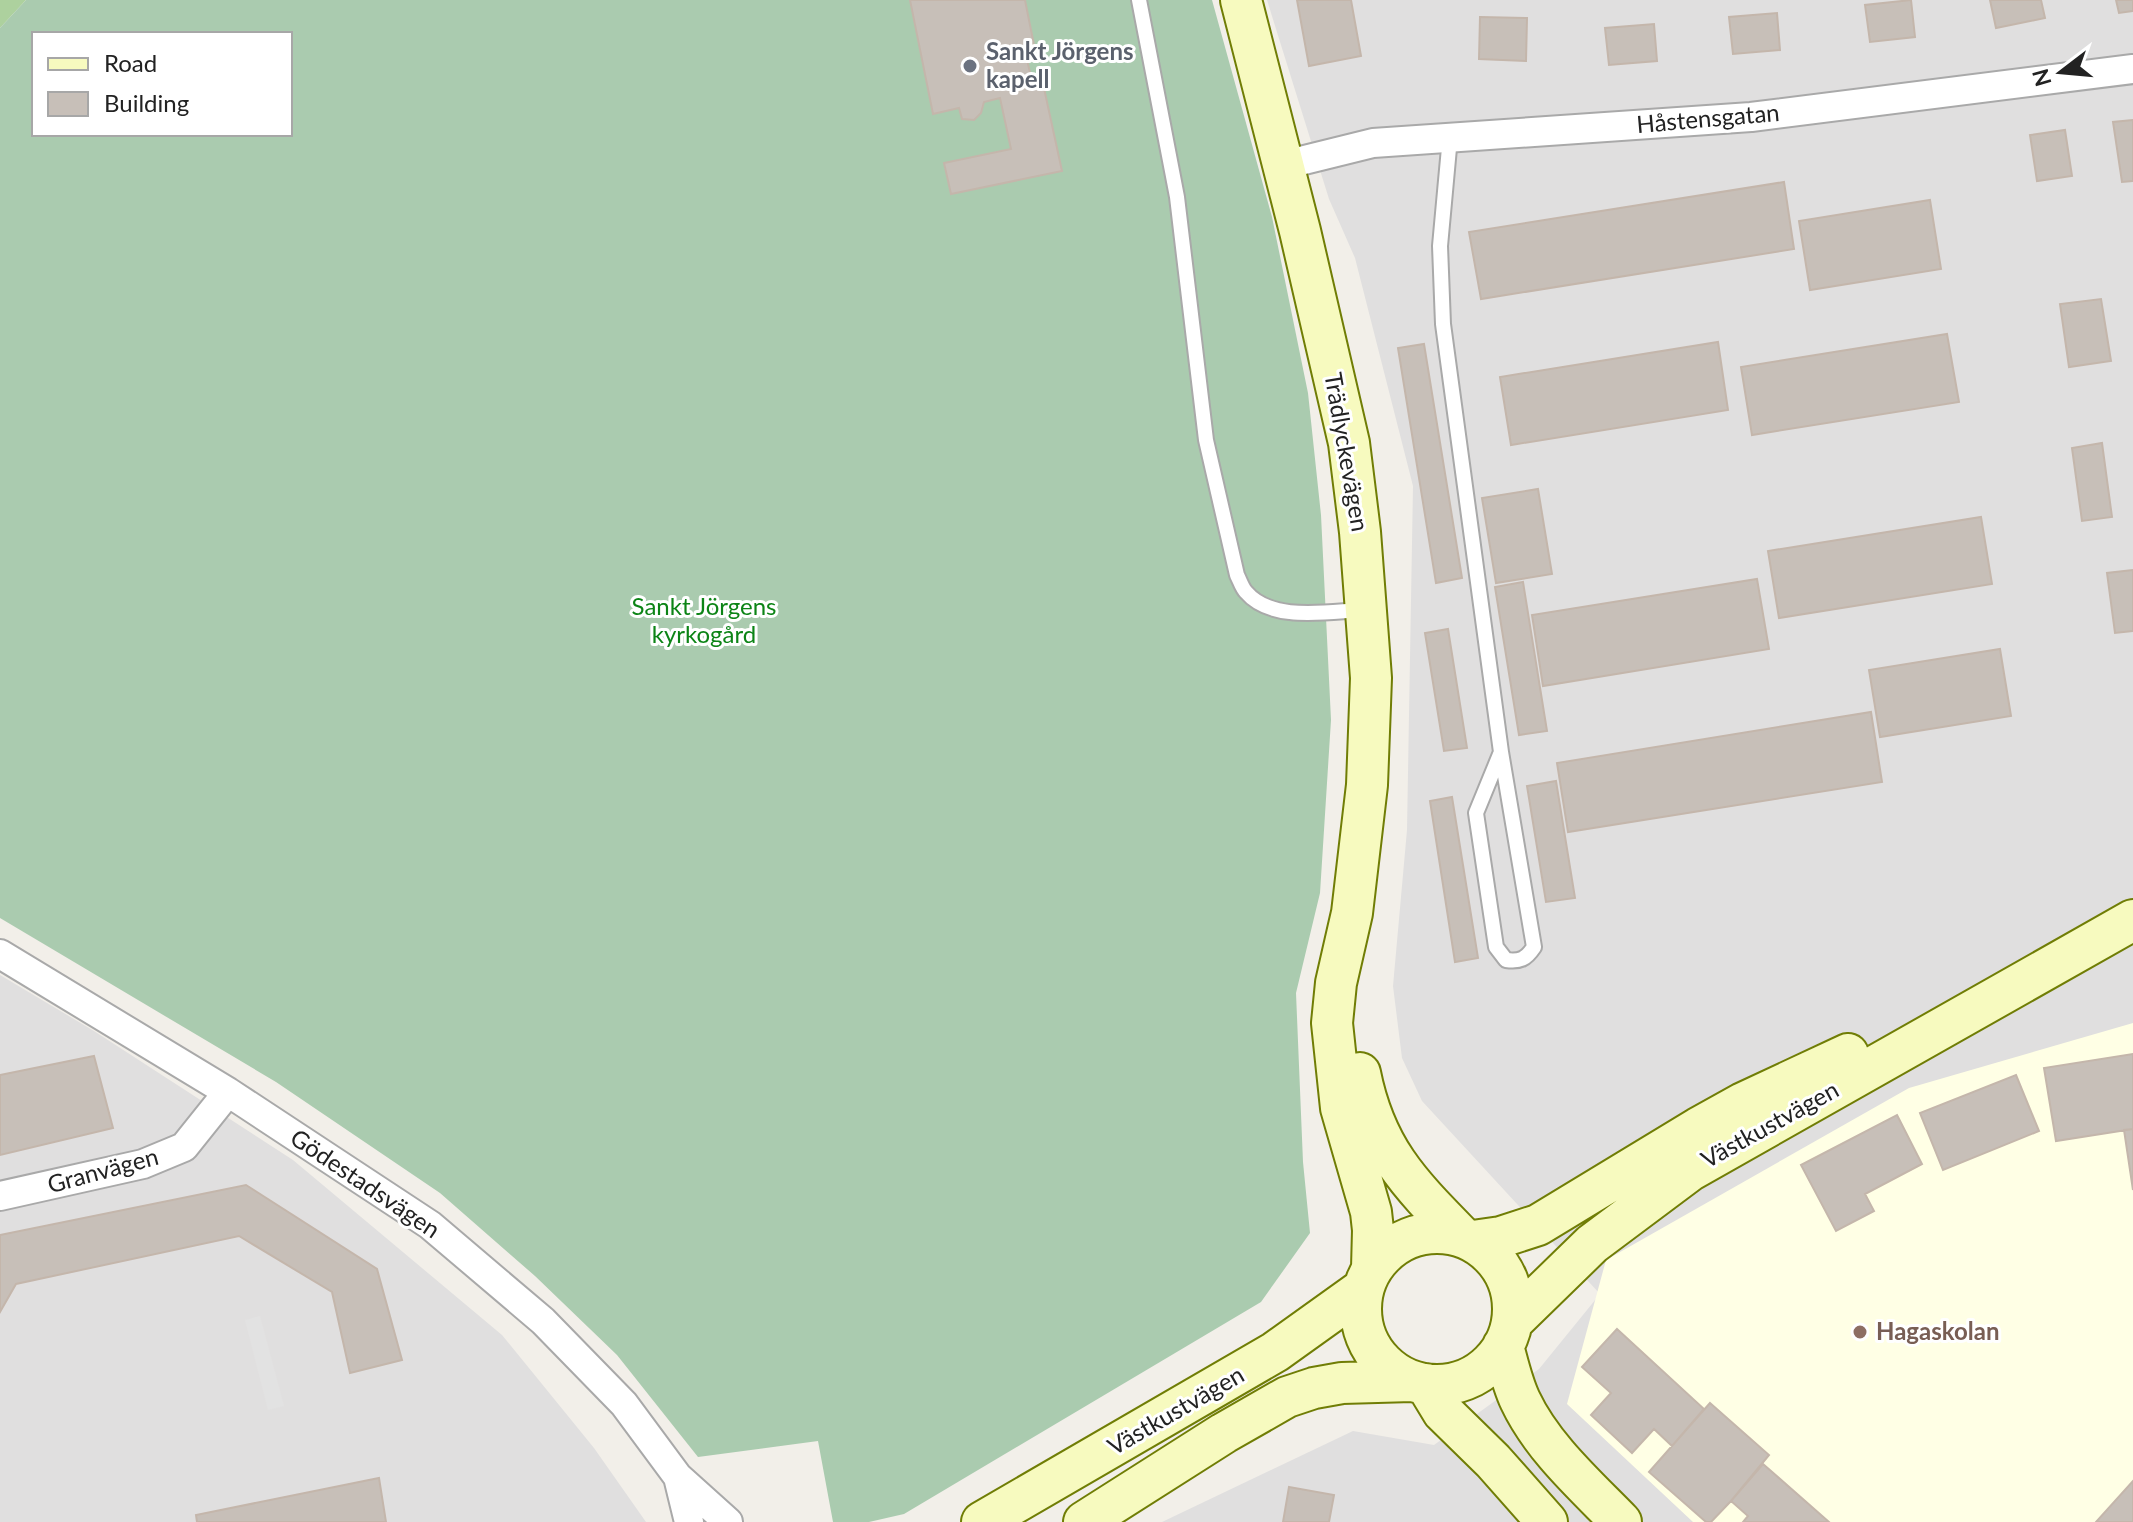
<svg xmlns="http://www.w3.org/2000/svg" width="2133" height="1522" viewBox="0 0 2133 1522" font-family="Lato,sans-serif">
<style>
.residential{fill:#e0dfdf}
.education{fill:#ffffe5}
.forest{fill:#add19e}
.cemetery{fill:#aacbaf;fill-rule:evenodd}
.parking{fill:#e2e2e2}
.building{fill:#c7bfb8;stroke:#c4b6ab;stroke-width:2}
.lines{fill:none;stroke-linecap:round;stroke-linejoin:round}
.lane-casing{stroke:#a9a9a9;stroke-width:18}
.street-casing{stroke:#a9a9a9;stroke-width:32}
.secondary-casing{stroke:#707d05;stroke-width:44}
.lane{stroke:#fff;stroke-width:14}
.street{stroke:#fff;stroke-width:28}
.secondary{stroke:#f7fabf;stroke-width:40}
.worship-dot{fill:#6b7280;stroke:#fff;stroke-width:3}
.education-dot{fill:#8d6e63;stroke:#fff;stroke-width:3}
.labels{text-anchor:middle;stroke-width:6;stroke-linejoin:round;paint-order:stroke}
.worship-label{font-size:24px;font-weight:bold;fill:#5b616d;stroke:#fff;text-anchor:start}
.street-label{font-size:24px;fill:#222;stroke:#fff}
.park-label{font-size:24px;fill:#0c8416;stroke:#fff}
.education-label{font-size:24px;font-weight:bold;fill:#785e54;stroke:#fff;text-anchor:start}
</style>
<rect width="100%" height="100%" fill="#f2efe9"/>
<path class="residential" d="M1267,0H2133V1522H1162L1353,1431L1434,1445L1539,1369L1600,1294L1422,1101L1402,1058L1393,986L1407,830L1413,486L1355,258L1329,199Z
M0,975L94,1031L293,1160L502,1335L594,1448L646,1522H0Z"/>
<path class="education" d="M2133,1023V1522H1693L1567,1404L1606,1260L1909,1088Z"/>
<path class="forest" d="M0,0H26L0,28Z"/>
<path class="cemetery" d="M26,0H1212L1272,217L1308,393L1321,515L1331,720L1320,893L1296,993L1303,1162L1310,1233L1261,1302L904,1514L869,1522H833L818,1441L698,1457L617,1355L535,1276L440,1193L276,1082L0,918V28ZM34,34H290V134H34Z"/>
<path class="parking" d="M260,1316L284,1406L268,1410L245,1320Z"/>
<path class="building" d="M910,0H1025L1034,45L1024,47L1032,81L1042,79L1062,171L951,194L944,163L1011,149L1000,98L984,102L981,113L974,120L962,119L959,108L933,114Z
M1297,0H1351L1361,56L1309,66Z
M1911,0L1915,37L1870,42L1865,5Z
M1990,0H2041L2045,18L1996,28Z
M2116,0H2133V11L2119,13Z
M1777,13L1780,50L1733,54L1729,17Z
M1480,17L1527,18L1526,61L1479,59Z
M1654,24L1657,61L1609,65L1605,28Z
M2133,120V181L2122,182L2113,122Z
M2065,130L2072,176L2037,181L2030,135Z
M1784,182L1794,249L1481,299L1469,232Z
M1930,200L1941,269L1810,290L1799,221Z
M2101,299L2111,361L2069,367L2060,304Z
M1947,334L1959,402L1752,435L1741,367Z
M1718,342L1728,410L1511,445L1500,377Z
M1424,344L1462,578L1436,583L1398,348Z
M2102,443L2112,517L2082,521L2072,448Z
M1538,489L1552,574L1496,583L1482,498Z
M1981,517L1992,584L1779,618L1768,551Z
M2133,570V631L2115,633L2107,573Z
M1757,579L1769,649L1543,686L1532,615Z
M1523,582L1547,731L1519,735L1495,587Z
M1448,629L1467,748L1444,751L1425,633Z
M2000,649L2011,716L1880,737L1869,670Z
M1871,712L1882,782L1568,832L1557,763Z
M1556,781L1575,898L1546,902L1527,786Z
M1452,797L1478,958L1455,962L1430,801Z
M2133,1054V1129L2056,1141L2044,1068Z
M94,1056L113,1128L0,1155V1075Z
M2016,1075L2039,1131L1943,1170L1920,1113Z
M1897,1115L1922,1164L1865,1194L1874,1211L1836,1231L1801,1165Z
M2133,1129V1190L2124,1130Z
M246,1185L377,1269L402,1360L350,1373L332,1292L239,1236L16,1284L0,1312V1235Z
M1617,1329L1704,1409L1672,1446L1654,1429L1632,1453L1591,1415L1611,1393L1582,1367Z
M1710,1403L1769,1455L1731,1501L1711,1522H1706L1649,1472Z
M1763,1464L1829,1522H1743L1748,1516L1731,1501Z
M379,1478L386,1522H197L196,1515Z
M2133,1481V1522H2096Z
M1289,1487L1334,1495L1329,1522H1283Z"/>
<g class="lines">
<g class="lane-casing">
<path id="lane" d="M1139,0L1177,197L1206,440L1237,575C1240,581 1242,588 1246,592C1272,623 1330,611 1365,610
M1450,137L1440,246L1443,324L1501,752L1534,947C1526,959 1520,962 1506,960L1496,947L1476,813L1501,752"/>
</g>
<g class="street-casing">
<path id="street" d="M1284,165L1373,143L1751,117L2133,69
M0,954L228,1092L430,1225L543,1321L624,1404L678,1477L728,1522
M0,1196L143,1164L184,1147L228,1092
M678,1477L689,1522"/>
</g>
<g class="secondary-casing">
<path id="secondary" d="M1241,0L1300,231L1349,443L1360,532L1371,678L1367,785L1352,913L1336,983L1332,1023L1341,1108L1371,1212L1373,1230L1372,1268
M1360,1073C1375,1149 1409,1183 1461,1236
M1361 1309a76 76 0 1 1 152 0a76 76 0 1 1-152 0Z
M1473,1241L1501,1237L1538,1225L1698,1128L1743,1103L1848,1054
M1512,1322L1592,1244L1691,1170L2133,920
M1503,1346C1508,1364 1512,1383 1520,1400C1542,1447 1585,1485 1621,1522
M1426,1384L1443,1412L1493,1461L1547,1522
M982,1522L1275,1352L1363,1289
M1084,1522L1224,1433L1287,1397L1314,1388L1342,1383L1412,1381"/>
</g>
<use href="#lane" class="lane"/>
<use href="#street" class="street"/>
<use href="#secondary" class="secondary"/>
</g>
<circle class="worship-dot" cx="970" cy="66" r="8"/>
<circle class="education-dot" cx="1860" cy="1332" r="8"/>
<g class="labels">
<g class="worship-label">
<text x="986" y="60">Sankt Jörgens<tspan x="986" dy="28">kapell</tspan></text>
</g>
<g class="street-label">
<text transform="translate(1708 119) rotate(-5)" y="8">Håstensgatan</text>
<text transform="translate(1346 452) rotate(80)" y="8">Trädlyckevägen</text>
<text transform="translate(1770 1125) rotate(-29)" y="8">Västkustvägen</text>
<text transform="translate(103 1171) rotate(-15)" y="8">Granvägen</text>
<text transform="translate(365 1184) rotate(34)" y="8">Gödestadsvägen</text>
<text transform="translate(1176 1411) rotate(-30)" y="8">Västkustvägen</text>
</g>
<g class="park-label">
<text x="704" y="615">Sankt Jörgens<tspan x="704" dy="28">kyrkogård</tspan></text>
</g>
<g class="education-label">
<text x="1876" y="1340">Hagaskolan</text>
</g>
</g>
<rect x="32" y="32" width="260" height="104" fill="#ffffff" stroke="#a7a7a7" stroke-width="2"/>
<rect x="48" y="58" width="40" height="12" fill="#f7fabf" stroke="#a7a7a7" stroke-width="2"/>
<text x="104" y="72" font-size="24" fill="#222222">Road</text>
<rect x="48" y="92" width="40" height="24" fill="#c7bfb8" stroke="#a7a7a7" stroke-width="2"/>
<text x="104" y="112" font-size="24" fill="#222222">Building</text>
<g transform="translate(2061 72) rotate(254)" stroke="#ffffff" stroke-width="6" paint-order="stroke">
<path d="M0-6L14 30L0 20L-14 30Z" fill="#222222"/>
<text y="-12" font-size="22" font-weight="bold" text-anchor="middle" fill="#222222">N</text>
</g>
</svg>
